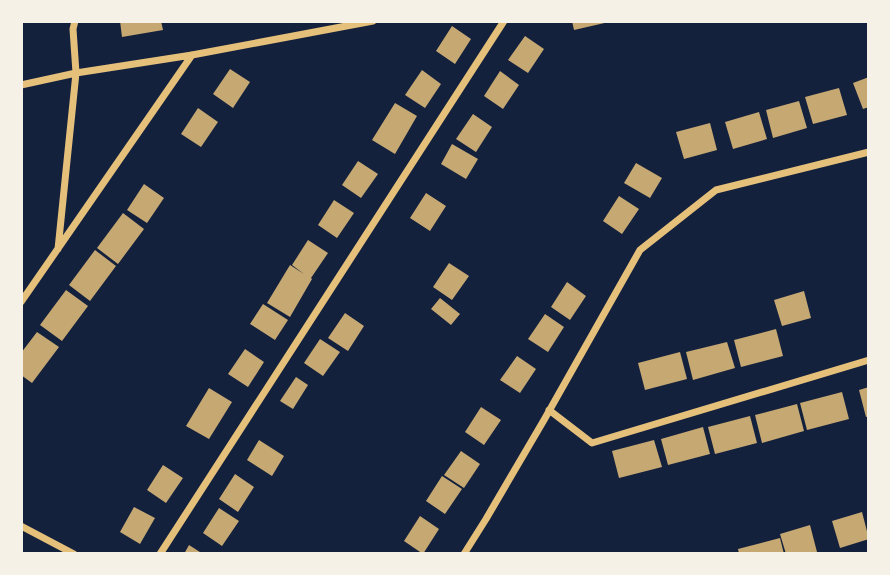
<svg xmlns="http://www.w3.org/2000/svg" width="890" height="575" viewBox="0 0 890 575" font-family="'Source Sans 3',sans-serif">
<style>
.building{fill:#c6a872}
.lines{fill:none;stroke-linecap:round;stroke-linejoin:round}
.minor{stroke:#e5c07b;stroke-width:7}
</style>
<rect width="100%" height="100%" fill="#14213d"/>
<path class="building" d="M120,21H161L163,30L122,37Z
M572,21H609V22L574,30Z
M452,26L471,39L455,64L436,51Z
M525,36L544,49L528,73L508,60Z
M230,69L250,82L233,108L213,94Z
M422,70L441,84L425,108L405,95Z
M500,71L519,85L503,109L484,96Z
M869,77V107L863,109L853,83Z
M839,88L847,115L813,124L805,97Z
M799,101L807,128L773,138L766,110Z
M395,103L417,116L395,154L372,140Z
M198,108L218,122L201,147L181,134Z
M759,112L767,139L733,149L725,122Z
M473,114L492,127L476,152L456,139Z
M710,123L717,150L684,159L676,132Z
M452,144L478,159L466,179L441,164Z
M358,161L378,174L361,198L342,185Z
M636,163L662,178L650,198L624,183Z
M144,184L164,198L147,223L127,210Z
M426,193L446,206L430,231L410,218Z
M619,196L639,209L622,234L603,221Z
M334,200L354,213L337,238L318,225Z
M123,213L144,229L118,264L97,248Z
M308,240L328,253L311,278L312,279L290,317L267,303L290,265L304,274L292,265Z
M95,250L116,266L90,301L69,285Z
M449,263L469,276L452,300L433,287Z
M567,282L586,296L570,320L551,307Z
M66,290L88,306L62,341L40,325Z
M804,291L811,318L782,326L774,300Z
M440,298L460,314L451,325L431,309Z
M263,304L288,320L275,340L250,324Z
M345,313L364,326L348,351L328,338Z
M545,314L564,327L548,352L528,339Z
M776,329L783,356L741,367L734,340Z
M37,332L59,347L32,383L21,375V353Z
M320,339L340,352L323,376L304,363Z
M727,342L735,368L693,380L686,352Z
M245,349L264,362L248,387L228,374Z
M680,352L687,379L645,390L638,363Z
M517,356L536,369L520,393L500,380Z
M296,377L308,385L293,409L280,401Z
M869,387V416L866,417L859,390Z
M209,388L232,402L209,439L186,426Z
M842,392L849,419L807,430L800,403Z
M797,404L804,431L762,443L755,415Z
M481,407L501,420L484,445L465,432Z
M750,416L757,443L715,454L708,427Z
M703,427L710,454L668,465L661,439Z
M259,440L284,456L272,476L247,460Z
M654,440L662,467L619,478L612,451Z
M461,451L480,464L464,488L444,475Z
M163,465L183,478L166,503L147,490Z
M235,474L254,487L238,512L219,499Z
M442,476L462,489L445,514L426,501Z
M134,507L155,518L140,544L120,532Z
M219,508L239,521L222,546L203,533Z
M862,512L869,539L840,548L832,521Z
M420,516L439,529L423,554L404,541Z
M810,525L817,552L810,554H786L780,534Z
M780,538L784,554H739L738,549Z
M189,545L203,554H184Z"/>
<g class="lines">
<path class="minor" d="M21,85L76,73L192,55L373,21
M58,249L76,73L73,29L75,21
M21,302L192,55
M549,410L592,443L869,360
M21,526L74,554
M160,554L504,21
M464,554L486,519L544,420L640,250L716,190L869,152"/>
</g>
<rect width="890" height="575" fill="none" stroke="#f6f1e7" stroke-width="46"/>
</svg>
